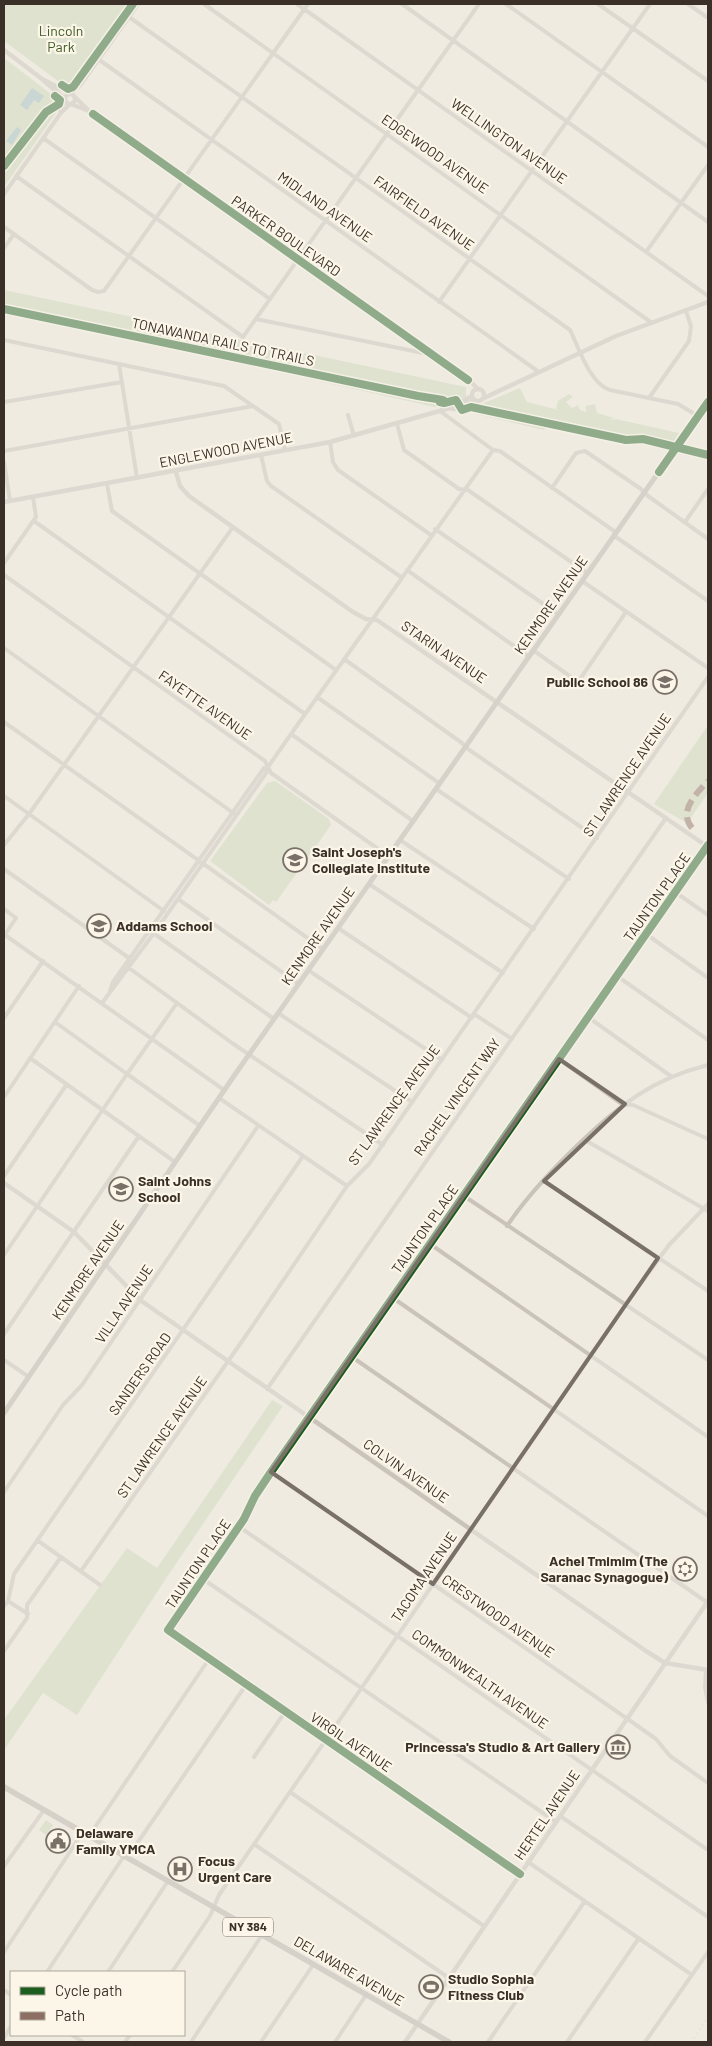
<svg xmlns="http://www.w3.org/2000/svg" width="712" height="2046" viewBox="0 0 712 2046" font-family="Barlow,sans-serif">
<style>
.green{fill:#ccd7b9}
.water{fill:#9bbcc2}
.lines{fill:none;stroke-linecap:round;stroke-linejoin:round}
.minor{stroke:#c9c3ba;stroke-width:4}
.tertiary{stroke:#c9c3ba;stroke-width:4.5}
.secondary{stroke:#b9b3ab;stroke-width:5}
.primary{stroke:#b7b1a9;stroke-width:5.5}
.rail{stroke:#b0aba4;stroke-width:1;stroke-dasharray:1 4;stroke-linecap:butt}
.quiet{stroke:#8d6e63;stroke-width:6;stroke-dasharray:12 6;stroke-linecap:butt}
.cycleway-casing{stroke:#fcf6e8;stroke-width:11}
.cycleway{stroke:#1b5e20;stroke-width:8}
.marked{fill:none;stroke:#797168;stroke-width:4;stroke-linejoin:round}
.labels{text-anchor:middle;stroke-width:4.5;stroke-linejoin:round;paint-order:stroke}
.shield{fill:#fcf6e8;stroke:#746b61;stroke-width:1}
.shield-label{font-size:12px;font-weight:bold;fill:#3a3027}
.park-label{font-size:14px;fill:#405b28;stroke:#fcf6e8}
.street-label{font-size:14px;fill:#3a3027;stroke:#fcf6e8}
.poi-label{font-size:14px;font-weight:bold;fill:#3a3027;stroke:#fcf6e8;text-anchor:start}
</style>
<rect width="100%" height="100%" fill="#efebe1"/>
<path class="green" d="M4,4H132L70,90L4,41Z
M4,58L63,103L4,187Z
M4,290L466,387V397L435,407L233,362L4,314Z
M520,388L527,402L574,414L556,409L558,401L569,394L573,397L566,402L572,408L578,405L580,410L586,412V406L595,404L597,413L614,418L610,420L616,419L679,433L672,444L638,436L626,438L477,406Z
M475,411L554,427L563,428L560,431L546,428L544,430L476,414Z
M708,725V793L687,823L654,804Z
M275,781L329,819L331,825L276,902L273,900L269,905L210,861L267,783Z
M272,1400L283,1406L167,1577L77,1715L43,1693L4,1750V1720L127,1548L157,1568Z
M46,1820L53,1825L46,1835L39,1830Z"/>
<path class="water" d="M32,88L44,96L39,103L34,100L27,110L20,105Z
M17,127L21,130L12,145L6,141Z"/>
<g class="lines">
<path class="minor" d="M204,4L652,323
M297,4L708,296
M402,4L708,222
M506,4L708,147
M598,4L708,81
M688,4L708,18
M129,17L570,330C579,348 590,384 610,390L678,404L698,416
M98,59L539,372
M60,111L65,100
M43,138L270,299
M16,176L243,337L479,4
M4,194L60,114L70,104
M4,227L92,290L98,292L104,291L308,4
M4,248L14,234
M646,252L708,165
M439,302L650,4
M256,319L433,355
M4,340L224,386L279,424L285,450
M119,364L137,478
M649,398L689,341L691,326L686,311
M4,402L122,382
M440,411L493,450L500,451L614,531L616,537L708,601
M348,415L354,436
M397,424L404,450L459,489L468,490L587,573
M330,442L333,462L338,470L431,535
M4,451L253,406
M261,455L267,481L271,486L401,577
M4,462L10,501
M107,484L112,511L336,670
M552,488L576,453L585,451L641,489L648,496L708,539
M34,521L305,714
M685,522L708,489
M435,529L558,614
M4,563L36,517L33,497
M407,570L528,656
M4,575L265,761L271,773L388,856
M582,581L708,668
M4,648L236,815
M533,650L578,682L626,612
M344,659L462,743L468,749L597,838
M317,697L439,783
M4,722L323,949
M291,734L413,821
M436,789L569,879
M4,796L164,911
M400,840L534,929
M4,845L29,814L233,527
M4,869L129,958V968L232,1043L383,1145
M369,884L503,973
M675,892L708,915
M178,899L299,984
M4,909L16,918L4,936
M338,928L472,1018
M149,930L274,1019
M646,934L708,978
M5,935L224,1090
M308,970L442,1060
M617,976L708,1040
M110,991L113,982L264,768L268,767
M102,1003L154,933L266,773L268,767L291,734L493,450
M177,1003L127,1074L200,1126
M278,1013L412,1102
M474,1014L512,1039
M588,1017L672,1077
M4,1018L43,961
M30,1058L175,1162
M559,1059L622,1104L633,1105L708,1139
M4,1097L79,986
M219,1098L347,1186
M585,1140L708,1211
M4,1176L67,1084
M544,1181L708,1291
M464,1196L708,1360
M507,1226C535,1184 596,1123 638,1095C659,1081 684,1071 708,1065
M430,1244L708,1437
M4,1255L127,1074L55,1022
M393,1298L708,1516
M4,1334L139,1136
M352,1357L708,1603
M4,1360L29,1377
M267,1389L666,818
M271,1472L632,1722L656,1739L670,1756L708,1783
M4,1492L63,1405L82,1385L258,1126
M238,1526L708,1850
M37,1540L100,1585
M81,1571L245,1337L347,1186L369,1164L708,677
M203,1579L556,1822
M8,1601L28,1614
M4,1606L8,1601L14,1574L303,1156
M4,1651L27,1618V1605L61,1557
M706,1670L705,1687L708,1702
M254,1757L285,1712
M290,1792L484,1926
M560,1816L708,1917
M89,1836L209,1659
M254,1844L449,1978
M127,1858L246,1685
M528,1862L692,1975
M4,1866L44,1810
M520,1874L168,1630L244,1519L255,1496L271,1472L708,845
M4,1952L83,1832
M47,1972L124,1856
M108,1972L168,1881
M172,1972L210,1916L219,1895L626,1304L669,1245L708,1204
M4,1990L11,1995
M72,2035L83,2042
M4,2038L11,2026
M125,2042L130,2035
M191,2042L262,1935
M261,2042L313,1965
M335,2042L366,1995
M488,2042L585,1901
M567,2042L639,1938
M645,2042L708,1952"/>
<path class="tertiary" d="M4,50L42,79L69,93
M43,80L65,99
M71,93L81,84L138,4
M65 99a5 5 0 1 1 10 0a5 5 0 1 1-10 0Z
M76,98L89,111L471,382L478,389
M71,104L89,111
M472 395a6 6 0 1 1 12 0a6 6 0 1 1-12 0Z
M482,399L616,336L708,302
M450,408L472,396
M176,472L180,486L189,496L353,612L366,619L377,620L708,847
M4,502L330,442L450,408L454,409L475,400
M4,1183L74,1232L140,1300L646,1651L665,1663L708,1670
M405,2042L708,1601"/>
<path class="secondary" d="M4,1413L236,1073L708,402"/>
<path class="primary" d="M4,1787L449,2042"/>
<path class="rail" d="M691,2042L708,2017"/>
<path class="quiet" d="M692,828C678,811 696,794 708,781"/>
<g class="cycleway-casing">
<path id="cycleway" d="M62,85L68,89L73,87L133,4
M93,114L468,380
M4,166L46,112L59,104L60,100L55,96
M4,309L418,396L443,400L446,402
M440,402L444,403L456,400L462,410L471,407L626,440L643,439L708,455
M659,472L708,402
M520,1874L168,1630L244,1519L255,1496L271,1472L708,845"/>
</g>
<use href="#cycleway" class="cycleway"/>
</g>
<path d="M0 0H712V2046H0ZM559,1059L625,1104L544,1181L658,1258L433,1584L271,1472Z" fill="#efebe1" fill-opacity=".55" fill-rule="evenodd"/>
<path class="marked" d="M559,1059L625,1104L544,1181L658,1258L433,1584L271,1472Z"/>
<defs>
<g id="school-ring" transform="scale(1.25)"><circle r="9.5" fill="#fcf6e8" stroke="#797168" stroke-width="1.5"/><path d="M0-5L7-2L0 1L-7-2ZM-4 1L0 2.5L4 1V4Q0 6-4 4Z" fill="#797168"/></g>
<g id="synagogue-ring" transform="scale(1.25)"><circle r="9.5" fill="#fcf6e8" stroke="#797168" stroke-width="1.5"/><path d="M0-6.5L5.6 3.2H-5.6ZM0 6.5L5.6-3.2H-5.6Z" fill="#797168"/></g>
<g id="museum-ring" transform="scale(1.25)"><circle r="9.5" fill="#fcf6e8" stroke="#797168" stroke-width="1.5"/><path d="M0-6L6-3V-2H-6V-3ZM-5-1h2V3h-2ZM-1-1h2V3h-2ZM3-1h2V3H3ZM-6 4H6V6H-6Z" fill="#797168"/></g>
<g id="civic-ring" transform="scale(1.25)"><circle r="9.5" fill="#fcf6e8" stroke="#797168" stroke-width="1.5"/><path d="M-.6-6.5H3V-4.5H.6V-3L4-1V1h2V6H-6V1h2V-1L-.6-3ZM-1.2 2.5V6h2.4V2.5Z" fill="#797168"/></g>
<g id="hospital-ring" transform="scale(1.25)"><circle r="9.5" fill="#fcf6e8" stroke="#797168" stroke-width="1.5"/><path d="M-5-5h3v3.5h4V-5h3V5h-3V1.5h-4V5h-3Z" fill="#797168"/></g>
<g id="stadium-ring" transform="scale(1.25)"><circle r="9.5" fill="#fcf6e8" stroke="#797168" stroke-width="1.5"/><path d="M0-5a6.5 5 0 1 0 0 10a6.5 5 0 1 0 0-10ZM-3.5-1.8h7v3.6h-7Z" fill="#797168"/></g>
</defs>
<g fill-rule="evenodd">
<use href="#school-ring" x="665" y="682"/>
<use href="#school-ring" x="295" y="860"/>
<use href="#school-ring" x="99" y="926"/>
<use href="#school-ring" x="121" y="1189"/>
<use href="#synagogue-ring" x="685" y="1569"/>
<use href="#museum-ring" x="618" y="1747"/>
<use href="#civic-ring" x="58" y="1841"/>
<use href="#hospital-ring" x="180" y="1869"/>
<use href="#stadium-ring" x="431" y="1987"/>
</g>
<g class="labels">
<rect class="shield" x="223" y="1917.5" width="50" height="19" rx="4"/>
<g class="shield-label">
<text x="248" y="1931">NY 384</text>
</g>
<g class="park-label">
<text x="61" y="36">Lincoln<tspan x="61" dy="16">Park</tspan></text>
</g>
<g class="street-label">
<text transform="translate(509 141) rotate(35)" y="5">WELLINGTON AVENUE</text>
<text transform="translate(435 154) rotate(35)" y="5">EDGEWOOD AVENUE</text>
<text transform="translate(325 207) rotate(35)" y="5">MIDLAND AVENUE</text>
<text transform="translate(424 213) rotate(35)" y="5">FAIRFIELD AVENUE</text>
<text transform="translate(286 236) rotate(35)" y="5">PARKER BOULEVARD</text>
<text transform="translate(223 342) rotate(12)" y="5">TONAWANDA RAILS TO TRAILS</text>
<text transform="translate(226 450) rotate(-11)" y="5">ENGLEWOOD AVENUE</text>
<text transform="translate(551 605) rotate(-55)" y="5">KENMORE AVENUE</text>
<text transform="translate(444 652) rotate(34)" y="5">STARIN AVENUE</text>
<text transform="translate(205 705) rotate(35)" y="5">FAYETTE AVENUE</text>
<text transform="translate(627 775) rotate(-56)" y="5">ST LAWRENCE AVENUE</text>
<text transform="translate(657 897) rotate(-55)" y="5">TAUNTON PLACE</text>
<text transform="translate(318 936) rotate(-55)" y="5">KENMORE AVENUE</text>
<text transform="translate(457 1097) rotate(-55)" y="5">RACHEL VINCENT WAY</text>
<text transform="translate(394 1105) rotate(-54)" y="5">ST LAWRENCE AVENUE</text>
<text transform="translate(425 1229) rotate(-55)" y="5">TAUNTON PLACE</text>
<text transform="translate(88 1270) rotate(-56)" y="5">KENMORE AVENUE</text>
<text transform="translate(124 1304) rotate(-56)" y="5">VILLA AVENUE</text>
<text transform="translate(140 1374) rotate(-55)" y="5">SANDERS ROAD</text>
<text transform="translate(162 1437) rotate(-55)" y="5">ST LAWRENCE AVENUE</text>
<text transform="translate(406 1471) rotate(35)" y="5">COLVIN AVENUE</text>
<text transform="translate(198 1564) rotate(-56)" y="5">TAUNTON PLACE</text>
<text transform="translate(424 1577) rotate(-56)" y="5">TACOMA AVENUE</text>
<text transform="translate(498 1616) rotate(35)" y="5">CRESTWOOD AVENUE</text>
<text transform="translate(480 1679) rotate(35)" y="5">COMMONWEALTH AVENUE</text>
<text transform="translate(351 1742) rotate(34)" y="5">VIRGIL AVENUE</text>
<text transform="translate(547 1815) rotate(-56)" y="5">HERTEL AVENUE</text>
<text transform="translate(349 1971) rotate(30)" y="5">DELAWARE AVENUE</text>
</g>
<g class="poi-label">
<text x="648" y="687" text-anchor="end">Public School 86</text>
<text x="312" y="857">Saint Joseph's<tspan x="312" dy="16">Collegiate Institute</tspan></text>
<text x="116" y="931">Addams School</text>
<text x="138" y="1186">Saint Johns<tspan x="138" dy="16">School</tspan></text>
<text x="668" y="1566" text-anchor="end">Achei Tmimim (The<tspan x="668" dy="16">Saranac Synagogue)</tspan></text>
<text x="600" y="1752" text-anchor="end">Princessa's Studio &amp; Art Gallery</text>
<text x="76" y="1838">Delaware<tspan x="76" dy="16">Family YMCA</tspan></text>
<text x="198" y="1866">Focus<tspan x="198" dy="16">Urgent Care</tspan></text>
<text x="448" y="1984">Studio Sophia<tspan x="448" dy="16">Fitness Club</tspan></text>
</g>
</g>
<rect width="712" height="2046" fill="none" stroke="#3a3027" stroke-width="10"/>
<rect x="10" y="1971" width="175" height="65" fill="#fcf6e8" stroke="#aea79b"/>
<rect x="20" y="1987" width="25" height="8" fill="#1b5e20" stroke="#aea79b"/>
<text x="55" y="1996" font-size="15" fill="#3a3027">Cycle path</text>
<rect x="20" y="2012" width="25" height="8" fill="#8d6e63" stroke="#aea79b"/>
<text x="55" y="2021" font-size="15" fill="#3a3027">Path</text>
</svg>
